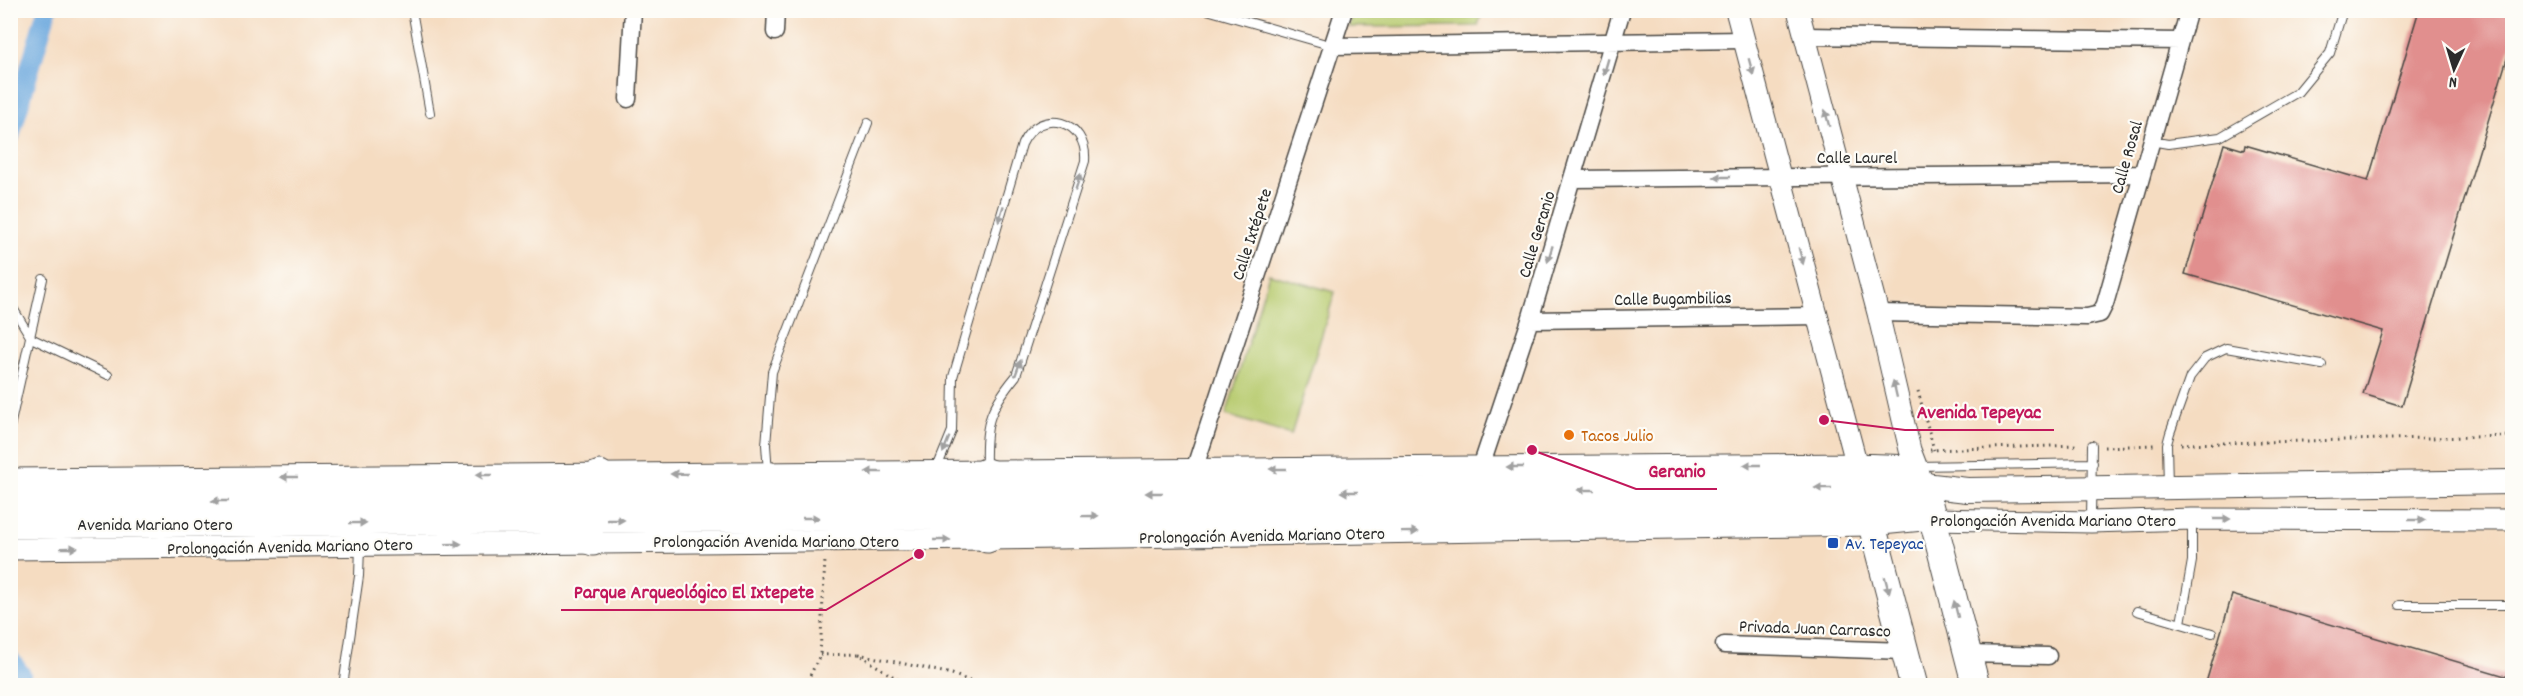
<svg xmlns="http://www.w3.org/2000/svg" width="2523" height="696" viewBox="0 0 2523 696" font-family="Dekko,sans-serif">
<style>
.green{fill:#b8cb6f;stroke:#727b4d;stroke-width:1.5}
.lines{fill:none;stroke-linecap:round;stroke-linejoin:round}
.canal{stroke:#6da9de;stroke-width:20}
.building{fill:#e18f8e}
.service-casing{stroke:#494642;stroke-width:10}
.minor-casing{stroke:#494642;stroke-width:19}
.tertiary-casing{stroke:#494642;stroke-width:23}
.secondary-casing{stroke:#494642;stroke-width:26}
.primary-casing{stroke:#494642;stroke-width:29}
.path{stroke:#494642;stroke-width:3;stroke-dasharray:1.5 4.5;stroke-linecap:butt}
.service{stroke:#fff;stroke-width:8}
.minor{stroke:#fff;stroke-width:16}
.tertiary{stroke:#fff;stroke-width:21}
.secondary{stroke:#fff;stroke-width:24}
.primary{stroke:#fff;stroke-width:27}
.oneway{fill:#a0a0a0}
.food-dot{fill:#e8710a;stroke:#fdfcf7;stroke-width:2}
.transit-dot{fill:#1a4fb4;stroke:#fdfcf7;stroke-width:2}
.labels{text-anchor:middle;stroke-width:4.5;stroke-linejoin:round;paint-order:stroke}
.street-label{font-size:18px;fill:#2b2b2b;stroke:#fdfcf7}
.food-label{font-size:18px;fill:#c56008;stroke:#fdfcf7;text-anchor:start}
.transit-label{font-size:18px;fill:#164399;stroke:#fdfcf7;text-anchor:start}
.leader{fill:none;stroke:#c2185b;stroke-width:2}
.callout-dot{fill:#c2185b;stroke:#fdfcf7;stroke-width:2}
.callout-label{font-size:20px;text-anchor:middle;font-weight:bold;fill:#c2185b;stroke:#fdfcf7;stroke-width:4.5;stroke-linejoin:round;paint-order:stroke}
</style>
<rect width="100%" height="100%" fill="#fdfcf7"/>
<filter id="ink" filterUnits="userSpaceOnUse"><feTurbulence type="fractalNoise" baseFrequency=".0167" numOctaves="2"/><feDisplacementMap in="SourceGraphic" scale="12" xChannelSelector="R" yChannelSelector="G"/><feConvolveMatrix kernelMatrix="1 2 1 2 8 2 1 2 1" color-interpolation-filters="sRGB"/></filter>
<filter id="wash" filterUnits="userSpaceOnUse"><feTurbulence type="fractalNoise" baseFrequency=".008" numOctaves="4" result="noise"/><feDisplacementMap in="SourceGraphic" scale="24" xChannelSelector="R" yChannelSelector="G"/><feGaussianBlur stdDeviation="1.35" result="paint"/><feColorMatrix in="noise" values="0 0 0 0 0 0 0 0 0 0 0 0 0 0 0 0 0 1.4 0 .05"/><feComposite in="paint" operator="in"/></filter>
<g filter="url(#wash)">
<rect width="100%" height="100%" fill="#f5dcc1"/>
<path class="green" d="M1353,11V10L1482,11L1478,26L1348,27Z
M1269,274L1335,292L1291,435L1226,415Z"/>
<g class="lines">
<path class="canal" d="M10,136L47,10
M10,660L21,675"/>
</g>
<g id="blocks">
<path class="building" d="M2419,10H2512V42L2402,406L2363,394L2383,331L2185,274L2224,144L2244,150L2245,145L2368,181Z
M2232,595L2512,678V686H2205Z"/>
</g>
</g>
<g filter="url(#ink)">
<use href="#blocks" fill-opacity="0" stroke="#494642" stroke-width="1.5"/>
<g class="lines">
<g class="service-casing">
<path id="service" d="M412,10L430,113
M1207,10L1333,46
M2151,141L2168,144L2220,137L2298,92L2330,53L2343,10
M10,303L31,338L108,375
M10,427L43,279
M1916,466L2093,463
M934,469L939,463L952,431L953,377L1022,144C1040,106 1088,120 1085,161L1016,376C987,411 985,426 986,470
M768,472L766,445L772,372L868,123
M2168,486L2167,444L2170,433L2190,377L2205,358L2226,348L2322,365
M2091,521L2092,445
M2399,605H2512
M2137,611L2212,633
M2181,623L2192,561V520
M343,686L359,576L360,546"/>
</g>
<g class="minor-casing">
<path id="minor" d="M775,32L776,10
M1805,36L2180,41
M1333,46L1744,40
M628,99L633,10
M1573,179L2141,174
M1878,313L2087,317L2100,314L2105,304L2189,10
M1530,320L1817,316
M1481,467L1530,320L1622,10
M1194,470L1344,10
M1724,645L1905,651
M1968,654L2048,656"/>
</g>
<g class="tertiary-casing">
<path id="tertiary" d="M1736,10L1860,477
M1798,10L1878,313L1910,450L1920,476
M10,479L1856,464L1915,466
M10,549L987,539L1871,525L1933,519L2091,522L2192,519L2512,520"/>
</g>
<g class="secondary-casing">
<path id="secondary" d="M1924,485L1967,490L2512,482"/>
</g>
<g class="primary-casing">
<path id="primary" d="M986,472L1033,489
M1863,491L1914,686
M554,492L600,474
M10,502L1862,487L1924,485L1976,686
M10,525L1867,507L1928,503
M552,527L593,542
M987,539L1031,523"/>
</g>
<path class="path" d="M1918,391L1934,450
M2181,444L2512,436
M2104,447L2154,445
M1930,450L2079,445
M858,654L952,674L982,686
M820,655L858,654L908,686
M805,686L820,655L825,560"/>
<use href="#service" class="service"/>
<use href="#minor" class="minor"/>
<use href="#tertiary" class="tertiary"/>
<use href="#secondary" class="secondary"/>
<use href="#primary" class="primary"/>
</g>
<defs><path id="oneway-solid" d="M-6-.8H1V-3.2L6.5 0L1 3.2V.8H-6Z" transform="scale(1.5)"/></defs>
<g class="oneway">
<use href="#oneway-solid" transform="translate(1606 67) rotate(106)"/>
<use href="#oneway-solid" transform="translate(1751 67) rotate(75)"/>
<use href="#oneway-solid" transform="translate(1827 118) rotate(-105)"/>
<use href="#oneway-solid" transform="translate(1722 177) rotate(180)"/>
<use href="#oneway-solid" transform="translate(1078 182) rotate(-72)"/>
<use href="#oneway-solid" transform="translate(1001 214) rotate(107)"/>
<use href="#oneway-solid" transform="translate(1550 254) rotate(107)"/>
<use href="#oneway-solid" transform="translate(1801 256) rotate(75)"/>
<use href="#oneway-solid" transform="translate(1018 368) rotate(-70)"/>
<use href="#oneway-solid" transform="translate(1895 389) rotate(-103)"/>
<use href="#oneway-solid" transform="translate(946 445) rotate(112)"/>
<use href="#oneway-solid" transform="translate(1752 465) rotate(180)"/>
<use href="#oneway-solid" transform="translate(1515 467) rotate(180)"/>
<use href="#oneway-solid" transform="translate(1278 469) rotate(180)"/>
<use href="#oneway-solid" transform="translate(874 472) rotate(180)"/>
<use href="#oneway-solid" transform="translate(679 474) rotate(180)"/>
<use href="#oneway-solid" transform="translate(484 475) rotate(180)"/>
<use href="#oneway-solid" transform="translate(289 477) rotate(180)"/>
<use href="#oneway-solid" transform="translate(1823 488) rotate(180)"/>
<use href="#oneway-solid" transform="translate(1586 490) rotate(180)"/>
<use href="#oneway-solid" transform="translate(1349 492) rotate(180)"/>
<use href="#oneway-solid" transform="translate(1154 493) rotate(180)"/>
<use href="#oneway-solid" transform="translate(220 501) rotate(180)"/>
<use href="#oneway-solid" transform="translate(1090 516) rotate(-1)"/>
<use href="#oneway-solid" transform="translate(811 518)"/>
<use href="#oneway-solid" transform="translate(2222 519)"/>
<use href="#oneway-solid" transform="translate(616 520)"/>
<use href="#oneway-solid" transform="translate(2417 520)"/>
<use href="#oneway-solid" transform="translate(358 523) rotate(-1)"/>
<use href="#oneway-solid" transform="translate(1410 532) rotate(-1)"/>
<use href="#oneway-solid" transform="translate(942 540)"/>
<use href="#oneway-solid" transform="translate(453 544) rotate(-1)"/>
<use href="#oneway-solid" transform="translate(69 548) rotate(-1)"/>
<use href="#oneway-solid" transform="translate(1887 585) rotate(75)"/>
<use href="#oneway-solid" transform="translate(1956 609) rotate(-104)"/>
</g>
</g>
<circle class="food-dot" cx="1569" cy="435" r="6"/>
<rect class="transit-dot" x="1827" y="537" width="12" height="12" rx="3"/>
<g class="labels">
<g class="street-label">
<text x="1857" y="163">Calle Laurel</text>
<text transform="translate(2126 157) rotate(-74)" y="6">Calle Rosal</text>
<text transform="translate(1251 234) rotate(-72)" y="6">Calle Ixtépete</text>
<text transform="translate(1536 234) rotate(-73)" y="6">Calle Geranio</text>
<text transform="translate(1673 298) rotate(-1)" y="6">Calle Bugambilias</text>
<text x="2053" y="526">Prolongación Avenida Mariano Otero</text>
<text x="155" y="530">Avenida Mariano Otero</text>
<text transform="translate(1262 535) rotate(-1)" y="6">Prolongación Avenida Mariano Otero</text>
<text x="776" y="547">Prolongación Avenida Mariano Otero</text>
<text transform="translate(290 546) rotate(-1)" y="6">Prolongación Avenida Mariano Otero</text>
<text transform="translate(1815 628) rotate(2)" y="6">Privada Juan Carrasco</text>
</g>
<g class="food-label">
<text x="1581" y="441">Tacos Julio</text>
</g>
<g class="transit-label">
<text x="1845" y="549">Av. Tepeyac</text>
</g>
</g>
<path class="leader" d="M1824 420L1905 430H2054M1532 450L1636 489H1717M919 554L826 610H561"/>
<g class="callout-dot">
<circle cx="1824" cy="420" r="6"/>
<circle cx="1532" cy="450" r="6"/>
<circle cx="919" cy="554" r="6"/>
</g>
<g class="callout-label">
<text x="1979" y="418">Avenida Tepeyac</text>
<text x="1677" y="477">Geranio</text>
<text x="694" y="598">Parque Arqueológico El Ixtepete</text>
</g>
<rect width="2523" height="696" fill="none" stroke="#fdfcf7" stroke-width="36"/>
<g transform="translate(2454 69) rotate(184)" stroke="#fdfcf7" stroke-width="4.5" paint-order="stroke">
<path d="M0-4.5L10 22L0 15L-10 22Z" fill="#2b2b2b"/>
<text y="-9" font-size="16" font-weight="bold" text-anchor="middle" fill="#2b2b2b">N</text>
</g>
</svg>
